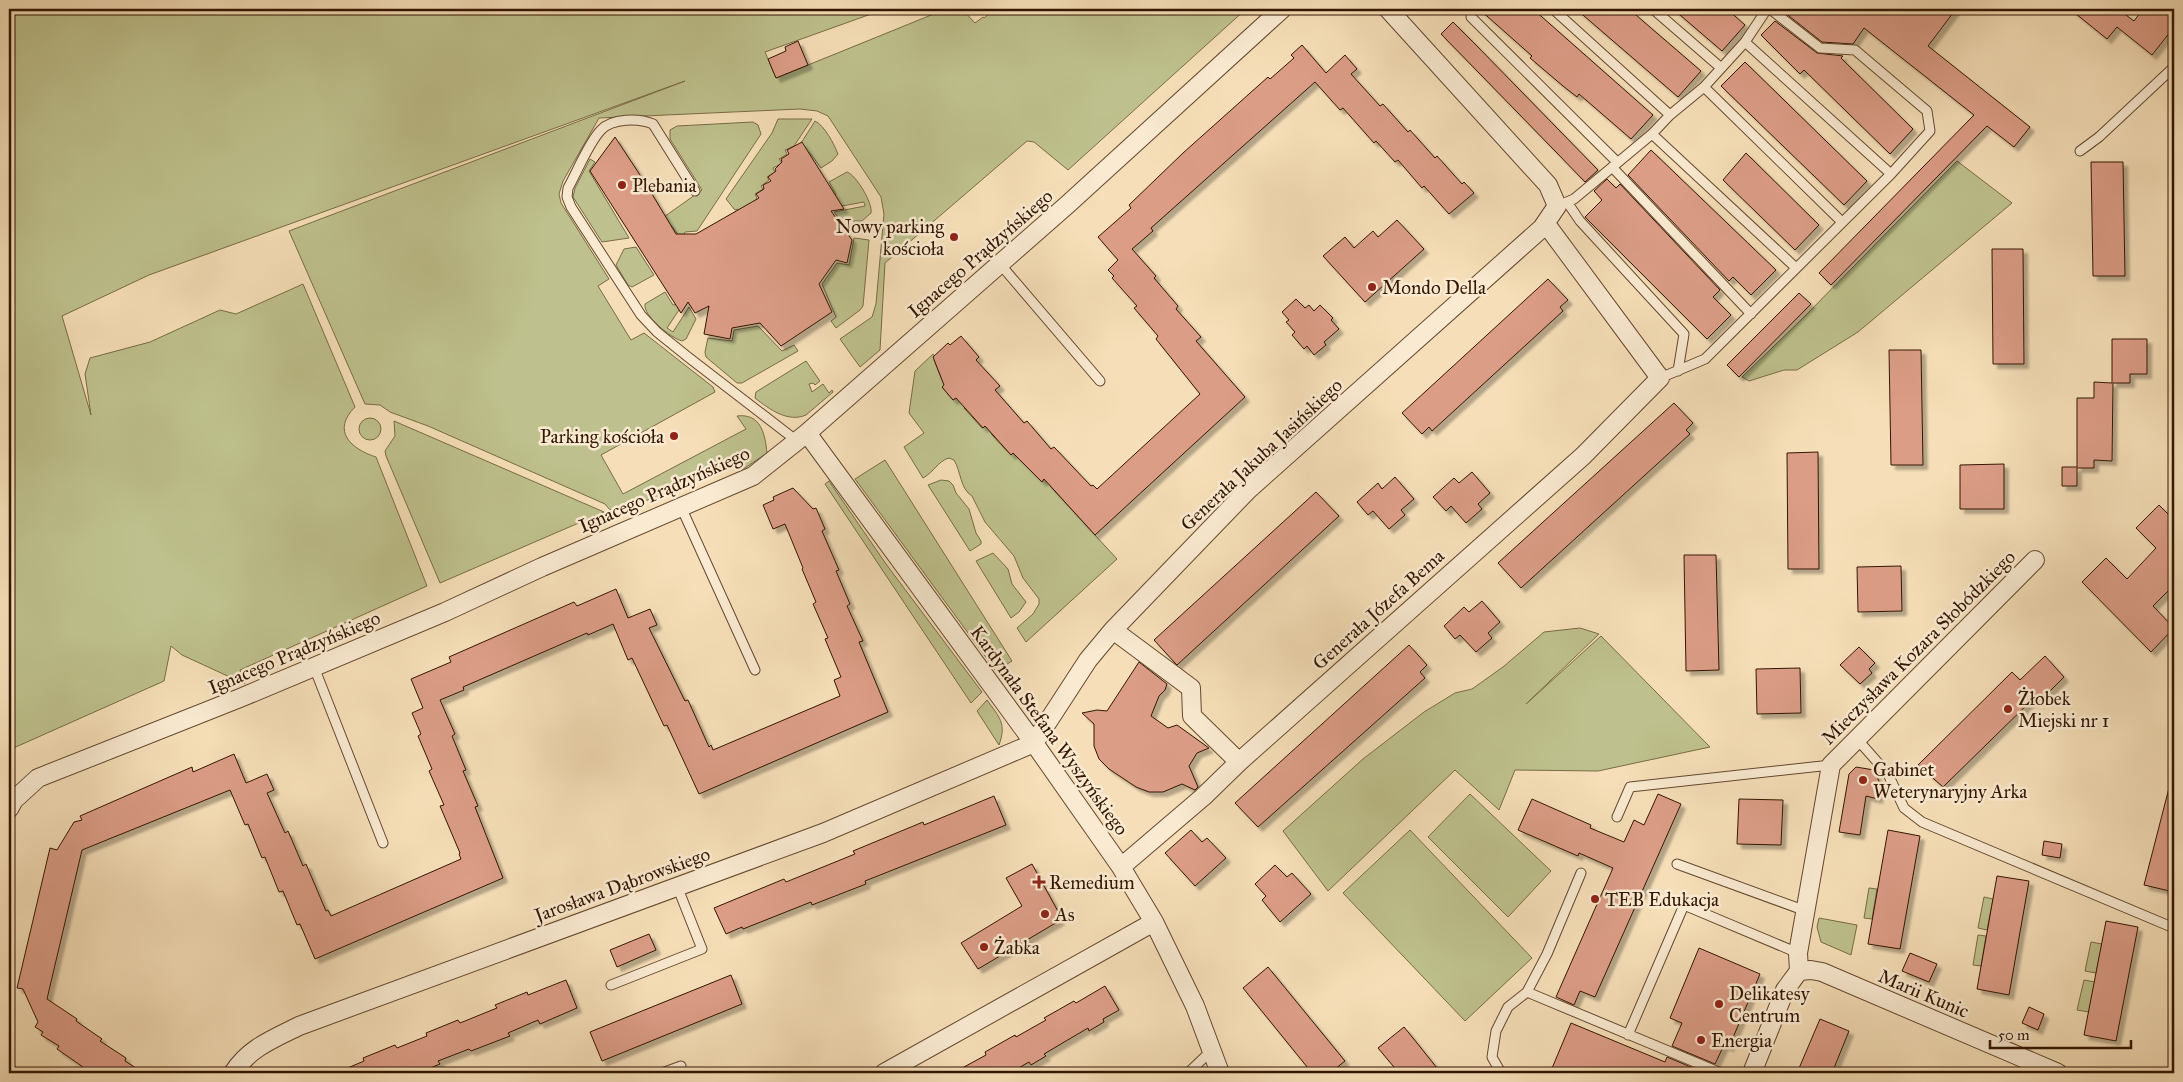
<svg xmlns="http://www.w3.org/2000/svg" width="2183" height="1082" viewBox="0 0 2183 1082" font-family="'IM FELL Great Primer',serif">
<style>
.green{fill:#bec18d;stroke:#786b46}
.building{fill:#dc9d87;stroke:#331500;filter:url(#shadow)}
.lines{fill:none;stroke-linecap:round;stroke-linejoin:round}
.service-casing{stroke:#64482e;stroke-width:11}
.minor-casing{stroke:#64482e;stroke-width:20}
.service{stroke:#f9ead1;stroke-width:9}
.minor{stroke:#f9ead1;stroke-width:18}
.poi-dot{fill:#8f2418;stroke:#f9ead1;stroke-width:2}
.labels{text-anchor:middle;stroke-width:5;stroke-linejoin:round;paint-order:stroke}
.poi-label{font-size:19px;fill:#331500;stroke:#f9ead1;text-anchor:start}
.street-label{font-size:19px;fill:#331500;stroke:#f9ead1}
</style>
<defs>
<filter id="shadow"><feDropShadow dx="4.5" dy="4.5" stdDeviation="1" flood-color="#0004"/></filter>
</defs>
<rect width="100%" height="100%" fill="#f6dfb8"/>
<filter id="stains"><feTurbulence type="fractalNoise" baseFrequency=".004" numOctaves="4"/><feColorMatrix values="0 0 0 0 .2 0 0 0 0 .09 0 0 0 0 .02 0 0 0 .5 -.17"/></filter>
<radialGradient id="worn" r=".72"><stop offset=".6" stop-color="#630" stop-opacity="0"/><stop offset="1" stop-color="#630" stop-opacity=".3"/></radialGradient>
<path class="green" d="M9,9H885L765,52L776,78L946,9H962L975,23L983,17L984,18L995,9H1246L1068,170L1034,142L1027,141L885,263L880,350L860,367L840,339L872,317L876,304L884,214L881,197L828,116L817,111L800,109L599,118L563,181L559,194L561,203L609,279L598,286L631,340L644,333L713,387L715,392L601,455L623,494L746,429L737,416C761,413 765,434 767,453L742,470L735,459L696,482L659,497L610,510L605,504L428,426L390,412L380,405L365,404L289,231L685,81L149,275L62,316L91,415L85,374L90,358L150,342L220,310L236,314L303,284L355,407C331,431 351,449 376,457L427,586L240,670L245,684L182,655L171,646L164,681L9,750Z
M778,119H812L794,146L785,150L787,154L779,159L782,163L773,168L775,172L767,177L769,180L761,186L763,189L755,194L757,198L748,212L741,213L738,209L735,210L726,199L772,133Z
M815,121C825,126 834,144 838,154L832,161L821,168L810,153L798,155L796,151Z
M753,122L758,125L761,134L697,231L685,232L681,239L672,226L666,228L661,219L702,190L670,139V130L677,126Z
M590,159L595,162L589,171L629,238L602,242L573,197L575,188Z
M1957,161L2012,203L1858,332L1797,370H1784L1749,381L1742,377L1805,316Z
M847,172C856,175 873,203 871,213L862,221H841L834,212L865,206L864,202L831,208L828,204L836,194L829,182Z
M854,238L869,240L863,306L860,310L836,328L831,321L836,317L822,284L837,263L849,265Z
M636,247L654,275L632,287L628,285L616,265L624,249Z
M665,292L673,305L679,304L681,307L667,328L673,332L689,307L696,319L686,339L682,341C671,338 643,316 645,304Z
M758,326L782,351L794,345L798,351L742,383H737L706,357L705,352L708,338L732,341L734,330Z
M933,354L936,358L934,360L944,385L942,387L953,400L959,395L967,405L964,408L982,428L987,425L992,435L1010,454L1016,451L1042,481L1047,477L1050,486L1117,559L1026,642L1017,628L1033,614L1039,604V599L1023,578L1014,556L985,522L972,496C960,489 961,471 954,460L949,458C938,461 934,472 923,478L904,447L924,433L909,413L915,371Z
M806,361L820,381L815,385L813,383L809,384L812,392L823,384L829,393L832,390L833,392L806,415C788,423 769,409 755,398L756,392Z
M359 429a11 11 0 1 1 22 0a11 11 0 1 1-22 0Z
M394,421L604,512L440,583L386,456L385,451L395,436Z
M885,460L1012,661L996,671L855,479Z
M941,480L949,481L953,485L956,493L969,509L976,533L981,541V544L970,551L928,485Z
M829,481L886,564L982,692L971,703L825,484Z
M993,553L1008,569L1012,584L1026,602L1019,612L1011,618L976,561Z
M1580,628L1599,634L1526,704L1601,636L1710,747L1598,771L1515,770L1499,810L1455,770L1328,891L1283,831L1363,759L1424,712L1455,693L1472,689L1503,667L1544,632Z
M987,700C999,717 1007,723 999,745L977,711Z
M1470,794L1551,871L1508,917L1428,837Z
M1410,830L1532,958L1465,1021L1343,893Z
M1869,888L1877,889L1872,919L1864,918Z
M1984,897L1993,899L1987,930L1978,928Z
M1819,918L1857,925L1851,955L1821,942L1817,927Z
M1978,935L1986,936L1981,966L1973,965Z
M2091,942L2102,944L2096,973L2085,971Z
M2084,980L2095,982L2089,1012L2077,1010Z"/>
<path class="building" d="M1479,9H1533L1653,115L1631,139L1579,94L1577,97L1563,86L1530,58L1532,56Z
M1576,9H1629L1701,71L1678,97Z
M1673,9H1727L1745,25L1722,51Z
M1788,9H1956L1928,46L2030,127L2014,147L1987,126L1831,285L1819,273L1974,115L1864,28L1853,44L1822,42L1784,12Z
M2070,9H2118L2134,21L2143,9H2174V27L2152,55L2117,27L2107,39Z
M1775,21L1817,53L1843,56L1841,58L1913,129L1890,154L1804,70L1800,74L1761,35Z
M1453,22L1476,45L1598,170L1585,182L1555,151L1441,34Z
M798,41L808,65L776,78L768,59L786,51L785,47Z
M1302,45L1326,73L1345,55L1357,69L1351,74L1380,106L1383,104L1408,132L1410,130L1435,158L1437,156L1462,184L1464,182L1474,193L1449,214L1424,186L1422,188L1398,160L1395,162L1376,141L1374,143L1343,108L1340,110L1315,82L1151,228L1153,231L1132,249L1156,276L1154,278L1178,306L1176,309L1201,337L1196,341L1245,397L1095,535L1044,479L1042,482L1013,453L1011,455L985,426L983,428L956,398L953,400L942,387L944,385L933,357L948,343L950,345L961,336L979,357L976,360L1000,386L995,390L1024,423L1027,421L1051,449L1054,447L1091,486L1093,485L1097,489L1200,394L1156,339L1158,336L1134,308L1137,306L1112,278L1114,276L1108,270L1118,260L1098,237L1131,208L1129,205L1183,153L1268,77L1270,79L1294,58L1291,55Z
M1745,62L1867,181L1844,205L1721,86Z
M615,137L646,184L676,234H696L759,198L756,194L764,189L763,185L771,181L768,177L776,171L775,169L782,162L781,159L789,154L787,150L802,142L844,209L831,211L852,240L847,263L836,260L819,284L832,312L781,346L760,323L732,328L730,339L704,334L709,306L695,313L688,302L681,313L590,171Z
M1651,150L1776,270L1751,295L1733,277L1729,281L1628,175Z
M1746,153L1819,225L1795,250L1723,180Z
M2091,162H2123L2125,276H2093Z
M1607,179L1616,188L1620,184L1720,290L1713,297L1731,315L1707,339L1585,217L1602,200L1594,191Z
M1397,220L1424,249L1365,302L1323,256L1345,237L1354,248L1373,231L1378,237Z
M1992,249H2023L2024,364H1993Z
M1548,279L1568,300L1560,307L1563,311L1432,431L1429,427L1422,434L1402,413Z
M1799,293L1811,304L1739,377L1727,365Z
M1296,299L1305,308L1309,305L1314,311L1320,305L1333,318L1331,320L1339,329L1324,342L1326,345L1314,355L1307,346L1304,349L1292,335L1295,332L1286,322L1289,320L1282,312Z
M2112,339H2147V374H2130V383H2113L2112,461L2094,460V468H2077V486H2062V467H2077V398H2094V382L2112,383Z
M1889,350H1921L1923,465H1891Z
M1674,403L1693,423L1686,430L1690,434L1521,588L1498,563Z
M1818,452L1819,569H1788L1787,453Z
M2004,464V509H1960V465Z
M1472,472L1490,493L1478,504L1482,509L1466,523L1451,506L1446,511L1433,497L1454,478L1459,483Z
M1395,477L1414,499L1401,510L1405,515L1389,529L1373,511L1368,515L1357,502L1378,483L1382,489Z
M793,488L813,509L816,508L825,529L822,531L839,570L836,571L850,604L847,606L863,641L859,642L888,712L699,794L667,725L664,726L632,658L628,660L613,624L588,635L587,633L463,687L464,690L440,700L455,734L452,736L466,770L463,771L478,806L475,807L503,878L315,959L300,924L297,925L283,891L279,892L265,857L262,858L248,824L245,825L230,790L82,850L47,999L77,1019L76,1021L102,1039L100,1041L126,1058L125,1061L144,1073H79L83,1067L57,1049L59,1046L41,1035L43,1032L35,1027L38,1022L23,989L17,988L50,848L57,850L74,822L82,820L80,816L192,767L193,772L234,754L246,783L267,774L274,790L267,793L285,833L288,831L303,866L306,864L326,911L328,910L331,916L461,859L459,854L460,853L440,806L444,805L429,771L432,769L418,736L421,734L412,713L423,708L411,679L451,662L449,657L574,602L577,606L616,589L628,618L650,609L657,625L649,628L685,701L688,700L709,747L711,745L713,750L840,696L834,680L841,677L825,639L828,638L813,604L816,602L802,569L803,568L785,524L773,529L763,505L774,500L773,497Z
M1316,492L1339,516L1177,665L1175,663L1154,640Z
M2159,505L2174,520V585L2153,606L2174,628L2151,652L2082,582L2106,558L2127,579L2156,548L2136,528Z
M1684,555H1716L1719,670L1686,671Z
M1901,566L1902,611L1858,612L1857,567Z
M1482,601L1500,622L1488,633L1492,638L1476,652L1460,635L1455,639L1444,626L1464,607L1469,612Z
M1409,645L1427,665L1420,672L1425,678L1258,827L1235,803Z
M1859,647L1875,663L1869,669L1872,673L1860,684L1840,665Z
M2045,656L2064,677L2040,701L2036,696L1943,787L1918,765L2012,672L2020,680Z
M1139,662L1167,684L1165,690L1159,696L1151,716L1168,728L1177,725L1209,748L1197,753L1189,766L1198,787L1195,790L1182,784L1163,792H1149L1136,787L1109,769L1099,759L1094,746V724L1082,713L1097,710L1107,711Z
M1800,668L1801,713L1757,714L1756,669Z
M1856,767L1874,770L1881,786L1878,799L1866,796L1860,835L1839,832L1849,774Z
M2169,788H2174V892L2144,885Z
M1658,794L1681,804L1595,997L1580,991L1574,1005L1556,997L1613,868L1579,853L1578,856L1518,830L1532,799L1591,825L1590,828L1624,842L1634,820L1644,825Z
M994,796L1006,825L865,881L866,884L812,905L811,902L743,929L742,927L726,934L714,908L784,879L786,882L855,854L853,851L923,822L924,825Z
M1739,799L1783,800L1781,845L1737,844Z
M1191,830L1202,842L1207,838L1226,858L1195,886L1165,853Z
M1888,830L1920,836L1900,949L1868,944Z
M2044,841L2062,844L2060,858L2042,855Z
M1032,864L1060,915L1059,921L978,969L961,943L1022,906L1006,878Z
M1275,865L1287,877L1292,873L1311,894L1280,922L1262,900L1266,896L1255,884Z
M1997,876L2029,881L2009,995L1977,989Z
M2106,921L2138,927L2116,1041L2084,1035Z
M649,934L656,950L617,967L610,950Z
M1699,948L1760,974L1729,1047L1724,1045L1715,1064L1672,1046L1682,1023L1670,1018Z
M1910,953L1937,964L1929,982L1902,971Z
M1268,967L1345,1061L1330,1073H1312L1243,988Z
M731,975L742,1004L602,1061L590,1032Z
M566,980L577,1008L540,1024L538,1020L508,1033L510,1036L471,1051L469,1049L438,1061L440,1064L418,1073H336L364,1061L363,1058L395,1045L397,1048L427,1036L426,1033L458,1020L460,1023L497,1008L495,1005L527,992L528,995Z
M1105,986L1119,1010L1103,1019L1104,1022L1089,1031L1088,1028L1044,1054L1046,1056L1031,1065L1029,1062L1010,1073H953L986,1055L985,1052L1015,1035L1016,1037L1046,1020L1044,1018L1074,1001L1076,1003Z
M2029,1007L2044,1014L2038,1030L2022,1023Z
M1820,1019L1849,1031L1832,1073H1797Z
M1571,1023L1665,1062L1667,1057L1705,1073H1550Z
M1404,1027L1417,1043L1441,1073H1399L1378,1048Z"/>
<g class="lines">
<g class="service-casing">
<path id="service" d="M1553,9L1670,115
M1653,9L1720,67
M1471,17L1617,162
M1745,42L1891,174
M1704,87L1842,222
M1652,134L1795,267
M2080,151L2099,137L2174,67
M1612,167L1751,314
M695,191L653,124C639,118 612,118 601,130C589,142 577,172 568,188L567,197L571,207L641,315L657,332L688,357L797,441
M1567,202L1580,221L1684,334L1678,371
M1557,206L1574,199L1652,134L1670,115L1704,87L1745,42L1767,9
M1000,264L1100,381
M1660,378L1705,359L1891,174L1930,131L1927,111L1855,50L1820,48L1770,9
M681,507L755,670
M314,667L383,843
M1857,739L1888,774L1904,808L1922,822L2174,928
M1617,817L1630,787L1831,765
M1677,864L1806,911
M611,985L702,949L677,886
M1527,992L1547,954L1581,873
M1628,1035L1684,905L1798,953
M662,1073L681,1066
M1188,1073L1212,1050
M1501,1073L1492,1057L1496,1031L1508,1007L1527,992L1721,1073"/>
</g>
<g class="minor-casing">
<path id="minor" d="M807,433L1034,743L1121,867L1154,922L1195,1006L1220,1073
M1113,630L1191,688L1192,716L1239,762
M9,809L14,800L38,778L240,698L445,612L542,567L753,476L807,433L1067,205L1282,9
M1121,867L1203,797L1239,762L1583,456L1660,378L1546,224
M1799,971L1811,970L1822,972L2058,1073
M233,1073C249,1048 273,1039 299,1026L823,833L1034,743L1088,660L1113,630L1248,490L1542,228L1557,206L1548,185L1388,9
M884,1073L1154,922
M1752,1073L1785,990L1799,971L1798,953L1831,765L2035,560"/>
</g>
<use href="#service" class="service"/>
<use href="#minor" class="minor"/>
</g>
<g class="poi-dot">
<circle cx="622" cy="185" r="5"/>
<circle cx="954" cy="237" r="5"/>
<circle cx="1372" cy="287" r="5"/>
<circle cx="674" cy="436" r="5"/>
<circle cx="2008" cy="709" r="5"/>
<circle cx="1863" cy="780" r="5"/>
<path d="M1036.5 874.5h5v5h5v5h-5v5h-5v-5h-5v-5h5z"/>
<circle cx="1595" cy="899" r="5"/>
<circle cx="1045" cy="914" r="5"/>
<circle cx="984" cy="947" r="5"/>
<circle cx="1719" cy="1004" r="5"/>
<circle cx="1701" cy="1040" r="5"/>
</g>
<g class="labels">
<g class="poi-label">
<text x="632" y="192">Plebania</text>
<text x="944" y="233" text-anchor="end">Nowy parking<tspan x="944" dy="22">kościoła</tspan></text>
<text x="1382" y="294">Mondo Della</text>
<text x="664" y="443" text-anchor="end">Parking kościoła</text>
<text x="2018" y="705">Żłobek<tspan x="2018" dy="22">Miejski nr 1</tspan></text>
<text x="1873" y="776">Gabinet<tspan x="1873" dy="22">Weterynaryjny Arka</tspan></text>
<text x="1049" y="889">Remedium</text>
<text x="1605" y="906">TEB Edukacja</text>
<text x="1055" y="921">As</text>
<text x="994" y="954">Żabka</text>
<text x="1729" y="1000">Delikatesy<tspan x="1729" dy="22">Centrum</tspan></text>
<text x="1711" y="1047">Energia</text>
</g>
<g class="street-label">
<text transform="translate(980 253) rotate(-41)" y="7">Ignacego Prądzyńskiego</text>
<text transform="translate(1261 454) rotate(-43)" y="7">Generała Jakuba Jasińskiego</text>
<text transform="translate(664 489) rotate(-24)" y="7">Ignacego Prądzyńskiego</text>
<text transform="translate(1378 609) rotate(-42)" y="7">Generała Józefa Bema</text>
<text transform="translate(1918 647) rotate(-45)" y="7">Mieczysława Kozara Słobódzkiego</text>
<text transform="translate(294 652) rotate(-23)" y="7">Ignacego Prądzyńskiego</text>
<text transform="translate(1050 730) rotate(54)" y="7">Kardynała Stefana Wyszyńskiego</text>
<text transform="translate(622 884) rotate(-20)" y="7">Jarosława Dąbrowskiego</text>
<text transform="translate(1924 993) rotate(23)" y="7">Marii Kunic</text>
</g>
</g>
<rect width="2183" height="1082" fill="none" stroke="#f6dfb8" stroke-width="30"/>
<rect x="10" y="10" width="2163" height="1062" fill="none" stroke="#331500" stroke-width="2.5"/>
<rect x="15" y="15" width="2153" height="1052" fill="none" stroke="#331500"/>
<path d="M1990 1040v8h141v-8" fill="none" stroke="#331500" stroke-width="2.5"/>
<text x="1998" y="1040" font-size="15" fill="#331500" stroke="#f9ead1" stroke-width="4" paint-order="stroke">50 m</text>
<rect width="100%" height="100%" filter="url(#stains)"/>
<rect width="100%" height="100%" fill="url(#worn)"/>
</svg>
